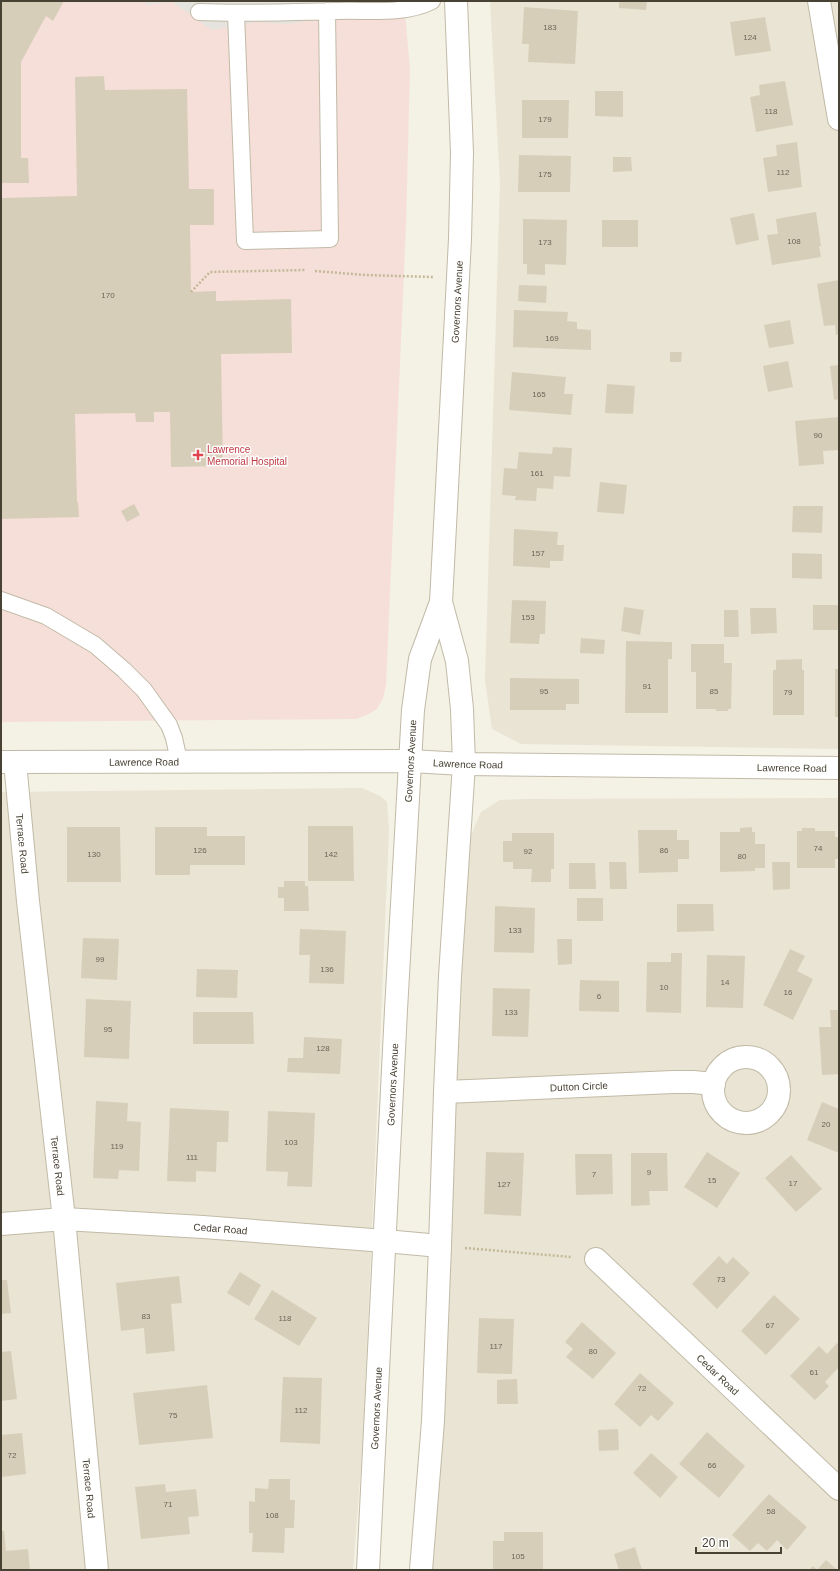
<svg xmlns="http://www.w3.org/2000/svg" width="840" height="1571" viewBox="0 0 840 1571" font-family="Helvetica,sans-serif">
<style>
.residential{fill:#e9e4d3}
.medical{fill:#f6dfd8}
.parking{fill:#e5e3de}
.building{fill:#d7ceba}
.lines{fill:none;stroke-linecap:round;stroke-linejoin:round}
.service-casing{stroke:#c1baa7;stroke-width:18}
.minor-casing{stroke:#c1baa7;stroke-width:24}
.tertiary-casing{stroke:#c1baa7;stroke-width:24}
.path{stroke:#c4b897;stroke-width:2.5;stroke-dasharray:2 2;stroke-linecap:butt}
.service{stroke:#fff;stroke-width:16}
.minor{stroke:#fff;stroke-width:22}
.tertiary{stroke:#fff;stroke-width:22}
.health-dot{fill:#e0444e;stroke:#fff;stroke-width:1.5}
.labels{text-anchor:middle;stroke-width:3;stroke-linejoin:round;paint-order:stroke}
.number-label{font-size:8px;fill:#6c6556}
.street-label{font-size:10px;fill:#484234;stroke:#fff}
.health-label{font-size:10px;fill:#be3a42;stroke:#fff;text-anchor:start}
</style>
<rect width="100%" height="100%" fill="#f4f1e5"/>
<path class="residential" d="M490,1H839V749L521,744L492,729L485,680L500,184Z
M362,788L380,796L387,802L389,831L363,1440L353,1570H1V792Z
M839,798V1570H429L467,845L481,812L500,800L524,799Z"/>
<path class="medical" d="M1,1H404L410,69L406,225L386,685L383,698L377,709L367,715L356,719L1,722Z"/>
<path class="parking" d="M146,1H343L327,18L287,24L256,22L212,30L172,2L146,5Z"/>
<path class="building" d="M2,1H64L53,21L46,16L21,62V158H28L29,183H1V4Z
M619,1H647L646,10L619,8Z
M524,7L578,11L575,64L528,62L529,44H522Z
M765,17L771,51L735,56L730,22Z
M104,76L105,90L187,89L189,189H214V225H190L191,292L216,291V301L291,299L292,353L221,354L223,466L171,467L170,412H154V422H136L135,413L75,414L77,502H78L79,517L1,519V198L77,196L75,77Z
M785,81L793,125L756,132L750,97L760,95L759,85Z
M595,91H623V117L595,116Z
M522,100H569L568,138H522Z
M797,142L802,187L768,192L763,158L777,156L776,145Z
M519,155L571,156L570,192H518Z
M613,157H631L632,171L613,172Z
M816,212L821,246H819L821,257L772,265L767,235L778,234L776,219Z
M754,213L759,240L736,245L730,218Z
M523,219L567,220L566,265L545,264V275L527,274V264H523Z
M602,220H638V247H602Z
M839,280V334L836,335L835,325L824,326L817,284Z
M519,285L547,286L546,303L518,301Z
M514,310L568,312L567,321L577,322V329L591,330V350L513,347Z
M790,320L794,344L769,348L764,325Z
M670,352H682L681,362H670Z
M788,361L793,387L768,392L763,366Z
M839,365V399L834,400L830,366Z
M512,372L566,377L564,394H573L571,415L509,410Z
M607,384L635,386L633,414L605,413Z
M839,417V450L823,451L824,464L799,466L795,421Z
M553,447L572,448L570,477L554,476L553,489L537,488L536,501L515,500L516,496L502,495L504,468L517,469L519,452L552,454Z
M600,482L627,485L624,514L597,512Z
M134,504L140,515L127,522L121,511Z
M793,506H823L822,533L792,532Z
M514,529L558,532L557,545H564L563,561H550V568L513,566Z
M792,553L822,554V579L792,578Z
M512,600L546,601L545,634H540L539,644L510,643Z
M813,605H839L838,630H813Z
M624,607L644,610L640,635L621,631Z
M750,608H776L777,633L751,634Z
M724,610H738L739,637H724Z
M581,638L605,640L604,654L580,653Z
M626,641L672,642V659H668V713H625Z
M691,644H724V663H732L731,709H728V711H716V709H696V672H691Z
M802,659V670H804V715H773V670H776V660Z
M835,669H839V717H835Z
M510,678L579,679V704H566V710H510Z
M308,826H353L354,881H308Z
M67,827H120L121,882H67Z
M155,827H207V836H245V865H190V875H155Z
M752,827V832H755V844H765V868H755V871L720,872V832H740V828Z
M802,828H815V831H835V837H839V859H835V868H797V831H802Z
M638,830H677V840H689V859H678V872L639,873Z
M512,833H554V869H551V882H531L532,869H513V862H503V841H512Z
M609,862H626L627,889H610Z
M772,862H790V889L773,890Z
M569,863H595L596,889H569Z
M284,881H305V886H308L309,911H284V898H278V887H284Z
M577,898H603V921H577Z
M677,904H713L714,931L677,932Z
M495,906L535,908L534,953L494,952Z
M300,929L346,931L344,984L309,983L310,955H299Z
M83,938L119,939L117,980L81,978Z
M557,939H572V964L558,965Z
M790,949L805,956L797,971L813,979L793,1020L763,1005Z
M671,953H682L681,1013L646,1012L647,962H671Z
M707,955L745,956L743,1008L706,1007Z
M197,969L238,970L237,998L196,997Z
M580,980L619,981V1012L579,1011Z
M493,988L530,989L528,1037L492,1036Z
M86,999L131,1001L129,1059L84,1057Z
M830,1010H839V1074L822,1075L819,1027H831Z
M193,1012H253L254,1044H193Z
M304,1037L342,1039L340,1074L287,1072L288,1058H303Z
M96,1101L128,1103L127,1121L141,1122L139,1171L119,1170L118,1179L93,1178Z
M822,1102L839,1109V1153L807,1140Z
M170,1108L229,1111L228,1142H217L216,1172L196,1171V1182L167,1181Z
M268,1111L315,1113L312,1187L287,1186L288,1172L266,1171Z
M486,1152L524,1153L521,1216L484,1214Z
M707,1152L740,1173L717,1208L684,1187Z
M631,1153H667L668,1191H649L650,1205L631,1206Z
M575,1154H612L613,1194L576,1195Z
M791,1155L822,1189L796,1212L765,1178Z
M719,1256L727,1264L733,1257L750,1273L717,1309L692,1284Z
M240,1272L261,1285L249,1306L227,1293Z
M179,1276L182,1303L171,1304L175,1351L146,1354L144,1328L121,1331L116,1283Z
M1,1280H7L11,1313L1,1314Z
M272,1290L317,1318L299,1346L254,1319Z
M774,1295L800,1319L766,1355L741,1331Z
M479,1318L514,1319L512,1374L477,1373Z
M582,1322L616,1353L593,1379L566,1357L573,1349L565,1342Z
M837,1343L839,1345V1367L825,1382L829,1386L815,1400L790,1376L819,1346L827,1354Z
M11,1351L17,1399L1,1401V1352Z
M640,1373L674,1403L658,1421L651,1415L640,1427L614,1404Z
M283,1377L322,1378L320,1444L280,1442Z
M517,1379L518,1404H497V1380Z
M207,1385L213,1438L139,1445L133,1393Z
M618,1429L619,1450L599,1451L598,1430Z
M707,1432L745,1466L719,1498L679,1464Z
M22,1433L26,1474L1,1477V1435Z
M651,1453L678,1477L660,1498L633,1473Z
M269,1479H290V1500H295L294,1528H285L284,1553L252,1552L253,1533H249V1501L255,1502V1488L268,1489Z
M165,1484L166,1492L196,1489L199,1516L188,1517L190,1534L141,1539L135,1487Z
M769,1494L807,1527L787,1550L777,1540L767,1551L758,1543L750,1551L732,1535Z
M1,1531H4L6,1551L28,1549L30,1570H1Z
M504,1532H543V1570H493V1541H504Z
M635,1547L642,1570H619L614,1554Z
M826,1560L837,1570H809L813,1566L817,1570Z"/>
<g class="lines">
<g class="service-casing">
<path id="service" d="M199,12C246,14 292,12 339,11C369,10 404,15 432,1
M236,14L245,241L330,239L327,11
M1,600L46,616L95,645L124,670L144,690L169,725L174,738L179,761"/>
</g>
<g class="minor-casing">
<g id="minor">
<path d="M819,1L839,119"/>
<path id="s1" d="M15,762L28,901L64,1219L97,1570"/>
<circle cx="746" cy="1090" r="33"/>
<path id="s2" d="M445,1092L673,1082H693L714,1084"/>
<path id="s3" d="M1,1224L64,1219L203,1227L385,1241L440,1246"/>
<path id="s4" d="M596,1259L839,1489"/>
</g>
</g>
<g class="tertiary-casing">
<g id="tertiary">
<path id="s5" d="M1,762L410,761L464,764L839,768"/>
<path id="s6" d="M368,1570L396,1010L413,710L420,659L441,602L460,239L462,153L456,1"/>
<path d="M421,1570L433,1421L440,1246L445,1092L450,976L464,764L462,709L457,661L441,602"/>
</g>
</g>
<path class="path" d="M315,271L365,275L433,277
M191,292L210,272L305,270
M465,1248L571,1257"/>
<use href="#service" class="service"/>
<use href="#minor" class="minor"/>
<use href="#tertiary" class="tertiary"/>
</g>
<path class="health-dot" d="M196 449h4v4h4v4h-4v4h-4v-4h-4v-4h4z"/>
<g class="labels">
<g class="number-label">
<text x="550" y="30">183</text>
<text x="750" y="40">124</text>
<text x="771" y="114">118</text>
<text x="545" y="122">179</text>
<text x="783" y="175">112</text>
<text x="545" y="177">175</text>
<text x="794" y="244">108</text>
<text x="545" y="245">173</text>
<text x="108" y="298">170</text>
<text x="552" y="341">169</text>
<text x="539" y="397">165</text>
<text x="818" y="438">90</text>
<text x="537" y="476">161</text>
<text x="538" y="556">157</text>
<text x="528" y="620">153</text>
<text x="647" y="689">91</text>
<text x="544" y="694">95</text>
<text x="714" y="694">85</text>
<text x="788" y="695">79</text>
<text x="818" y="851">74</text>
<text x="200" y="853">126</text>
<text x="664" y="853">86</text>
<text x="528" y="854">92</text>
<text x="94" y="857">130</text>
<text x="331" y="857">142</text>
<text x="742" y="859">80</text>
<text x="515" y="933">133</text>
<text x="100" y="962">99</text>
<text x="327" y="972">136</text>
<text x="725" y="985">14</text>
<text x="664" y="990">10</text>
<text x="788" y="995">16</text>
<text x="599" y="999">6</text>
<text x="511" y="1015">133</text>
<text x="108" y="1032">95</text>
<text x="323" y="1051">128</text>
<text x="826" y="1127">20</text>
<text x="291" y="1145">103</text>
<text x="117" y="1149">119</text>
<text x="192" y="1160">111</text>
<text x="649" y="1175">9</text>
<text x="594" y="1177">7</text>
<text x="712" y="1183">15</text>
<text x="793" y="1186">17</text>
<text x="504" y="1187">127</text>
<text x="721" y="1282">73</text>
<text x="146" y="1319">83</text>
<text x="285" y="1321">118</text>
<text x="770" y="1328">67</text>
<text x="496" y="1349">117</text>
<text x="593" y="1354">80</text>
<text x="814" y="1375">61</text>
<text x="642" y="1391">72</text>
<text x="301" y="1413">112</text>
<text x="173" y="1418">75</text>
<text x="12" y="1458">72</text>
<text x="712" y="1468">66</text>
<text x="168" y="1507">71</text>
<text x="771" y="1514">58</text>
<text x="272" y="1518">108</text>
<text x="518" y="1559">105</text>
</g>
<g class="street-label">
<text dy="4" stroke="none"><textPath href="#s6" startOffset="1274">Governors Avenue</textPath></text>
<text dy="4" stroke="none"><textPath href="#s5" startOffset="143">Lawrence Road</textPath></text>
<text dy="4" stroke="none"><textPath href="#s6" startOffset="810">Governors Avenue</textPath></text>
<text dy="4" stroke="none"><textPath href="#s5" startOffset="467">Lawrence Road</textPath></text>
<text dy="4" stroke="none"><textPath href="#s5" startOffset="791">Lawrence Road</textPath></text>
<text dy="4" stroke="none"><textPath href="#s1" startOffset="82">Terrace Road</textPath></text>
<text dy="4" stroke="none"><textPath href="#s6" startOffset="486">Governors Avenue</textPath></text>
<text dy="4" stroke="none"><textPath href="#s2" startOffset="134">Dutton Circle</textPath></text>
<text dy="4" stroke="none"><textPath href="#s1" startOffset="406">Terrace Road</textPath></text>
<text dy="4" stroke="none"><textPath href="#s3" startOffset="220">Cedar Road</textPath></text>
<text dy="4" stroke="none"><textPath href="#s4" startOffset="168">Cedar Road</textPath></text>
<text dy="4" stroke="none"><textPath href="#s6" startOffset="162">Governors Avenue</textPath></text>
<text dy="4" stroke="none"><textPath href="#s1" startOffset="730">Terrace Road</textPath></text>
</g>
<g class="health-label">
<text x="207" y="453">Lawrence<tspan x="207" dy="12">Memorial Hospital</tspan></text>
</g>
</g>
<rect width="840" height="1571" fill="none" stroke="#484234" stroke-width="4"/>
<path d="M696 1547v6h85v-6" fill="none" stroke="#484234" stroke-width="2"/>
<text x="702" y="1547" font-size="12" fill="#484234" stroke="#ffffff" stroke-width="3" paint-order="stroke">20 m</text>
</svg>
